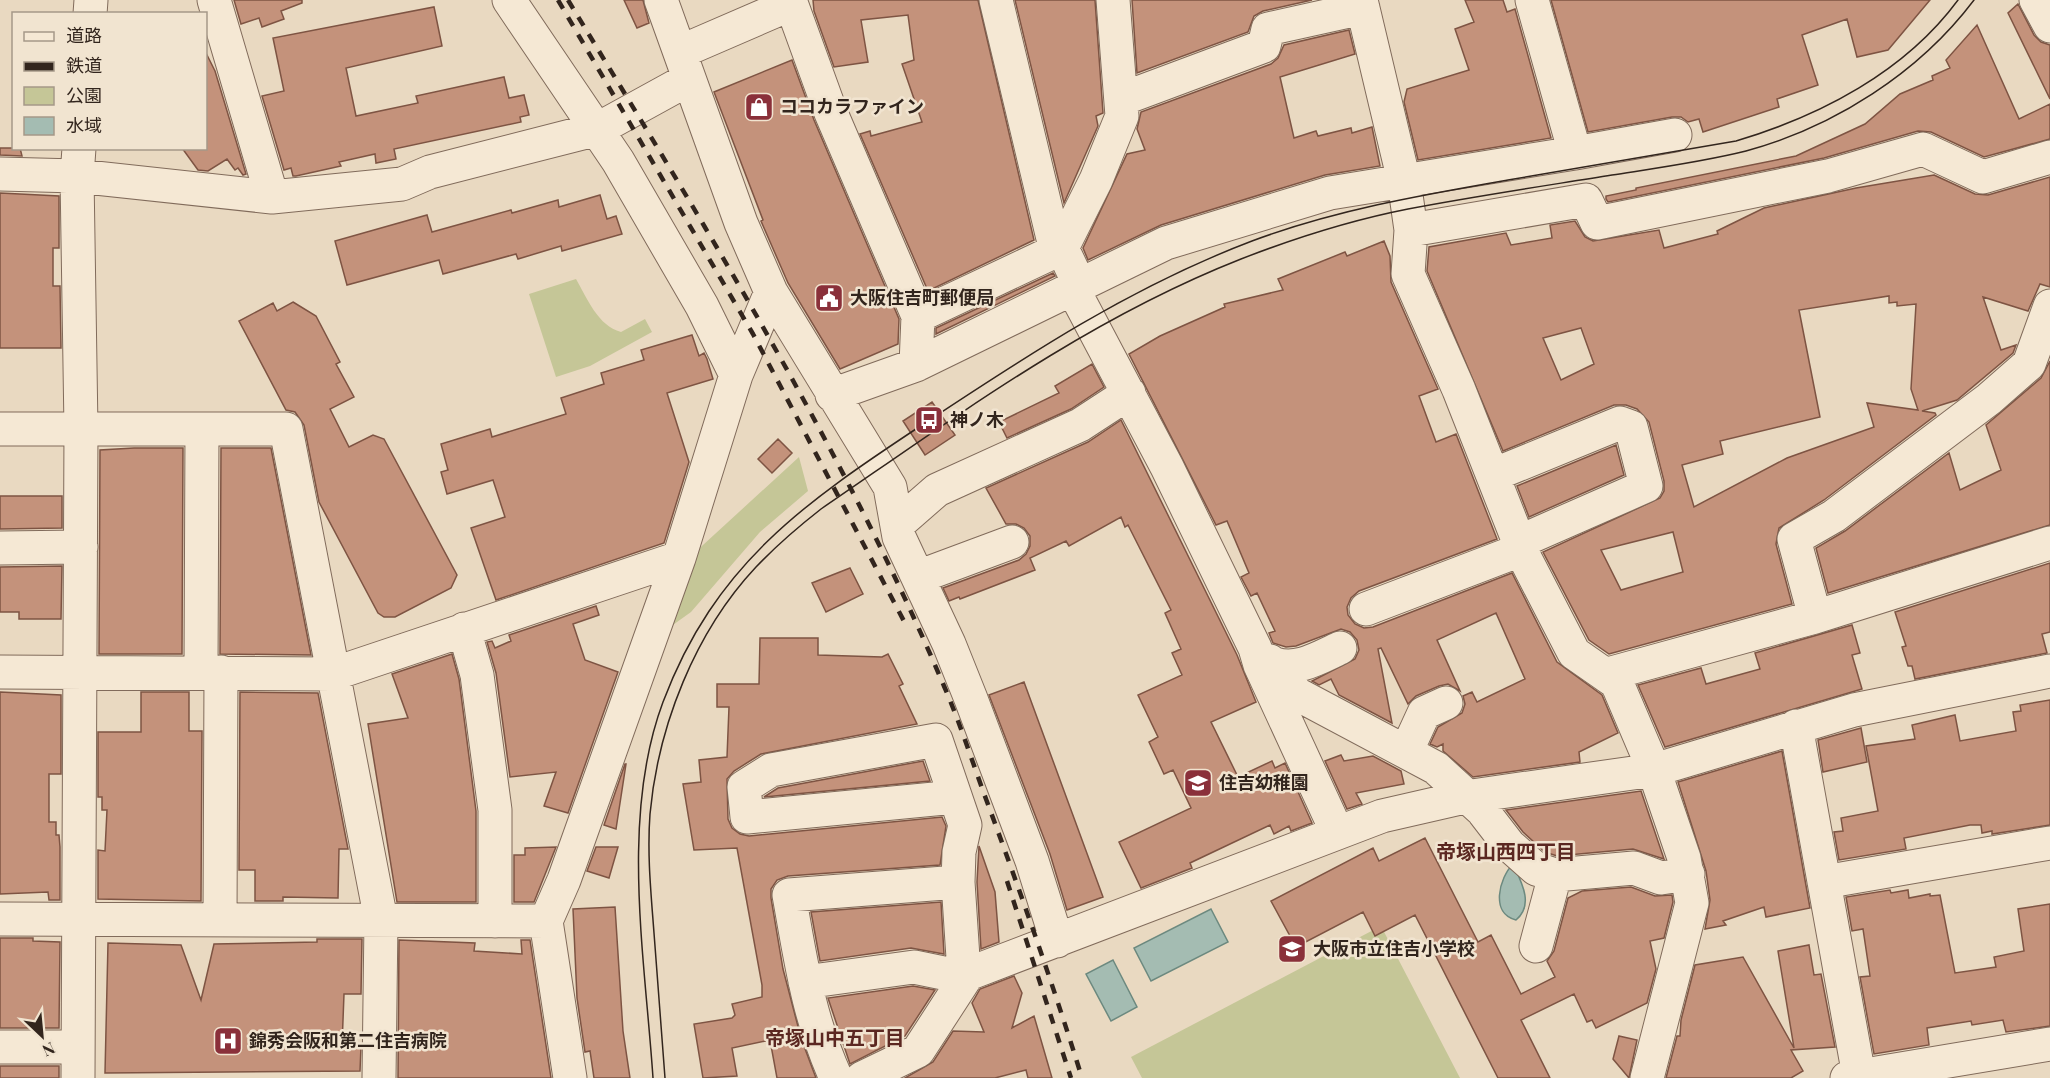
<svg xmlns="http://www.w3.org/2000/svg" width="2050" height="1078" viewBox="0 0 2050 1078" font-family="'Playfair Display','Noto Sans JP',serif">
<style>
.green{fill:#c5c697}
.water{fill:#a4bcb2;stroke:#6c897f;stroke-width:1.5}
.building{fill:#c4927b;stroke:#7e5443;stroke-width:1.5;fill-rule:evenodd}
.lines{fill:none;stroke-linecap:round;stroke-linejoin:round}
.minor-casing{stroke:#816b5b;stroke-width:35}
.minor{stroke:#f5e8d4;stroke-width:33}
.tram{stroke:#32251d;stroke-width:1.5}
.rail{stroke:#32251d;stroke-width:4.5;stroke-dasharray:10 10;stroke-linecap:butt}
.labels{text-anchor:middle;stroke-width:5;stroke-linejoin:round;paint-order:stroke}
.poi-label{font-size:18px;font-weight:bold;fill:#32251d;stroke:#f1e4d0;text-anchor:start}
.neighbourhood-label{font-size:20px;font-weight:bold;fill:#5b2721;stroke:#f1e4d0}
</style>
<rect width="100%" height="100%" fill="#e9d9c1"/>
<path class="green" d="M576,279C587,298 598,326 621,332L645,319L652,332L590,366L556,377L529,294Z
M799,457L808,491L760,532L691,612L663,632L691,556Z
M1381,926L1460,1078H1142L1131,1057Z"/>
<path class="water" d="M1513,864C1522,883 1534,905 1516,920C1490,914 1499,878 1513,864Z
M1211,909L1228,942L1151,981L1134,948Z
M1113,960L1137,1007L1111,1021L1086,974Z"/>
<path class="building" d="M234,0H302V3L281,11L284,19L262,27L259,18L241,24Z
M624,0H643L649,23L637,28Z
M813,0H978L1034,240L928,291L860,134L870,131L871,136L922,122L902,64L914,60L908,15L861,20L868,62L834,67L814,11Z
M1015,0H1095L1103,113L1096,116L1098,126L1064,203Z
M1132,0H1312L1263,11L1254,16L1248,32L1137,73Z
M1465,0H1503L1507,12L1515,9L1551,138L1418,160L1404,102L1407,89L1469,70L1455,29L1474,22Z
M1551,0H1930L1888,50L1857,57L1847,19L1802,35L1818,85L1777,99L1779,107L1703,132L1699,119L1688,122L1681,117H1672L1588,132Z
M2018,4L2034,35L2041,42L2050,45V99L2008,13Z
M434,7L442,46L346,68L356,116L418,103L416,96L504,77L509,98L524,95L529,115L520,117L521,122L394,149L396,159L376,163L375,154L339,162L341,166L296,176H293L291,168L284,170L262,96L284,91L273,38Z
M1977,25L2019,119L2050,104V139L1984,157L1931,132L1918,131L1824,158L1608,202L1606,199V196L1636,190V188L1796,156L1865,124L1900,94L1933,80L1932,76L1950,68L1946,60Z
M1349,30L1355,54L1280,77L1294,138L1316,131L1318,136L1351,128L1352,133L1372,127L1380,166L1325,175L1161,225L1088,260L1083,248L1127,154L1145,150L1137,129L1141,112L1271,64L1278,58L1284,45Z
M206,53L215,71L246,174L243,175L238,168L235,170L227,159L208,171L198,170L182,148H206Z
M792,60L814,120L899,319L898,344L840,369L788,283L761,221L763,220L714,92Z
M0,148H20L22,156L0,155Z
M1934,175L1975,194L1988,195L2050,177V287L2040,284L2028,311L1983,297L2001,350L2016,345L2013,353L1957,400L1922,411L1935,413L1936,415L1824,500L1779,528L1776,544L1792,604L1609,654L1589,640L1543,552L1660,498L1664,491V481L1649,422L1637,409L1626,405H1614L1503,451L1427,271L1429,247L1506,233L1511,245L1552,238L1550,225L1575,221L1585,237L1593,241L1659,230L1664,248L1718,234L1717,231L1764,208L1856,188ZM1889,296V303L1897,302V306L1916,304L1911,389L1918,410L1867,403L1874,427L1787,458L1694,507L1682,465L1723,454L1720,441L1820,417L1799,310ZM1581,328L1594,364L1561,380L1543,338ZM1673,532L1683,572L1621,590L1601,550Z
M0,193L59,196V248H53V286H60L61,348H0Z
M600,195L607,219L616,216L622,234L562,251L561,246L518,259L516,254L443,274L439,260L347,285L335,241L427,215L432,232L511,210L512,213L558,200L559,207Z
M1384,241L1390,256L1391,282L1438,389L1419,396L1436,442L1456,434L1497,539L1359,591L1351,598L1347,607L1348,615L1355,624L1364,628L1373,627L1512,573L1557,662L1602,695L1618,733L1579,752L1580,762L1473,777L1443,751V744L1437,747L1430,744L1438,727L1462,713L1465,704L1463,696L1472,692L1477,702L1525,679L1496,613L1437,640L1460,691L1448,684L1439,686L1416,696L1408,704L1381,648L1378,649L1392,723L1339,695L1331,679L1319,685L1312,681L1355,659L1359,650L1357,640L1350,632L1341,629L1296,646L1286,647L1273,643L1269,633L1275,631L1257,593L1251,596L1241,577L1249,573L1227,521L1216,525L1129,354L1160,336L1225,307L1224,304L1283,290L1278,279L1345,252L1347,256Z
M1053,273L1055,276L936,334V328Z
M293,302L316,316L340,362L336,364L354,397L330,409L349,447L373,435L384,439L457,575L451,588L395,617H384L378,613L319,502L304,425L295,412L286,410L239,321L273,303L277,311Z
M692,335L699,356L704,353L707,359L713,379L667,393L689,462L664,543L496,600L471,528L505,517L493,480L447,494L441,472L448,470L441,444L490,429L492,437L566,414L561,398L604,384L601,373L644,360L641,350Z
M2050,361V525L1828,593L1816,548L1845,531L1949,453L1960,490L2001,470L1986,425L2041,378Z
M1092,364L1104,387L1071,409L1007,438L999,422L1059,393L1055,386Z
M932,402L955,435L925,455L903,421Z
M1121,420L1237,655L1256,702L1211,722L1238,777L1272,761L1275,768L1285,763L1312,823L1291,831L1289,826L1274,834L1270,825L1190,863L1192,868L1141,888L1119,842L1191,808L1173,770L1164,774L1149,742L1158,737L1138,695L1182,675L1172,653L1181,649L1165,613L1171,610L1128,525L1125,527L1121,517L1069,546L1066,541L1030,558L1035,570L960,599L959,597L949,601L943,588L1019,560L1026,554L1030,546V536L1024,528L1016,524H1006L986,488L1088,442Z
M778,439L792,453L772,473L758,459Z
M1616,445L1624,475L1529,517L1517,486Z
M134,448H183L182,654H99L100,450Z
M221,448H271L311,655L220,654Z
M0,496H62V528L0,529Z
M2050,563V632L2042,634L2047,653L1915,679L1912,666H1908L1902,647L1906,646L1895,612Z
M62,566L61,619H19V612H0V567Z
M850,568L863,594L826,612L812,583Z
M596,606L599,615L573,624L585,660L618,672L568,813L544,806L556,772L510,777L496,673L487,642L492,641L495,648L511,641L509,635Z
M1852,625L1860,653L1852,655L1862,689L1665,747L1638,685L1701,668L1706,684L1760,669L1755,653Z
M760,638H818V655L882,657L888,654L903,684L899,686L917,724L761,754L734,771L727,779L728,819L732,828L740,834L749,836L942,817L946,826L940,865L788,876L777,880L771,889V898L783,969L801,1038L816,1078H777L770,1040L732,1048L737,1076L703,1078L694,1024L732,1018L735,1015L732,1004L762,997V985L737,848L694,850L683,784L701,782L699,760L727,757L729,707H717V684H759Z
M452,654L459,679L476,811V902H397L368,724L408,718L392,674Z
M1024,682L1103,897L1067,910L1050,854L989,695Z
M0,692L61,695V774H49V822H56V835H59L60,847V900H49L48,892L0,894Z
M141,692H189V731H202L201,901L98,899V850L105,851L107,810H102V797H98V732H141Z
M240,692L318,693L348,849H339L338,898L283,897V901H255V870H239Z
M2050,700V825L1992,834V831L1982,833L1981,825H1970L1904,838L1906,849L1839,860L1834,832L1843,831L1841,818L1878,811L1866,746L1915,739L1912,725L1955,715L1960,741L2016,731L2013,712L2021,711L2020,705Z
M1861,728L1867,762L1823,772L1818,740Z
M1782,751L1810,908L1766,917L1764,907L1723,921L1726,925L1705,929L1710,900L1706,871L1678,782Z
M1341,755L1344,761L1373,756L1401,771L1404,784L1356,793L1362,804L1347,809L1325,761Z
M923,761L930,781L764,797L778,788Z
M625,764H626L616,829L604,825Z
M1641,791L1664,859L1633,849L1557,856L1545,852L1523,832L1506,810Z
M1425,838L1478,942L1491,935L1521,994L1555,977L1547,961L1554,951L1568,898L1582,891L1631,887L1655,896L1672,895L1673,902L1664,938L1650,941L1656,969L1647,1003L1596,1028L1592,1020L1587,1022L1574,994L1521,1020L1550,1078H1498L1415,915L1375,936L1363,912L1296,947L1271,901L1373,848L1379,861Z
M979,846L995,892L999,942L981,949L977,882Z
M556,847L534,902H514V855H525V848Z
M596,847H618L609,878L587,871Z
M1890,890L1891,893L1908,890L1909,898L1930,894V896L1940,895L1955,973L1996,967L1994,957L2024,951L2018,909L2050,904V1026L2006,1032L2003,1020L1972,1025L1971,1021L1927,1028L1929,1045L1874,1054L1860,977L1870,976L1863,929L1852,931L1846,897Z
M941,902L944,954L911,948L820,961L811,912Z
M615,907L623,1031L630,1078H594L590,1051L585,1052L577,998L573,909Z
M0,938H33V941L60,942L59,1028H0Z
M317,939H362L361,994H344L342,1046H361L360,1071L105,1073L108,943L181,945L201,1000L214,944L317,942Z
M399,940L475,943L474,951L522,954L521,940H530L551,1078H398Z
M1809,945L1814,975L1821,974L1835,1047L1791,1050L1803,1071L1791,1078H1666L1677,1036H1680L1681,1020L1695,965L1743,957L1794,1048L1778,951Z
M1014,976L1022,993L1012,1028L1034,1016L1052,1078H1028L1026,1070L995,1078H905L933,1062L953,1031L984,1032L972,1003L980,989Z
M913,986L935,990L905,1036L850,1064L828,998Z
M1619,1036L1637,1040L1629,1078L1613,1059Z
M0,1066H59V1078H0Z"/>
<g class="lines">
<g class="minor-casing">
<path id="minor" d="M214,0L272,197
M509,0L618,161L702,306L736,375
M661,0L741,223L771,292L890,487L899,537L949,644L971,699L1032,861L1057,941
M790,0L831,113L918,316L916,365
M996,0L1056,251
M1361,0L1404,181L1411,230L1408,274L1459,390L1526,560L1574,653L1617,683L1654,770L1684,858L1692,903L1647,1078
M1532,0L1575,153L1675,135
M2036,0L2050,26
M90,14L91,0
M680,52L791,4
M1122,99L1264,46L1268,29L1363,8
M0,174L77,176L272,197L402,184L430,172L598,129L689,79
M1411,230L1586,200L1597,223L1828,176L1923,149L1983,177L2050,157
M1080,286L1062,248L1096,180L1122,116L1113,0
M1073,289L1167,467L1255,648L1260,665L1337,832
M918,316L1062,248
M832,395L916,365L1166,243L1330,193L1575,153
M0,429H286L381,920L379,1078
M1493,475L1620,423L1631,427L1646,486L1521,541
M898,524L937,490L1080,425L1129,393
M0,548L81,547
M918,577L1012,542
M1366,609L1523,549
M1815,617L1794,539L1834,516L1989,399L2029,364L2050,306
M464,629L477,675L495,810V921
M1270,661L1297,694L1436,768L1482,810L1509,845L1536,869L1555,875L1634,868L1661,878L1688,874
M1275,664C1298,671 1318,658 1340,648
M0,672L333,674L679,558
M201,672L202,430
M1608,674L1815,617L2050,543
M1796,726L1859,1076
M1407,750L1424,713L1446,703
M1824,882L2050,843
M0,919L546,921
M220,920L221,672
M1536,946L1555,875
M805,982L914,967L953,975L968,974L1382,816L1465,797L1654,770L1854,710L2050,671
M0,1047H78
M78,1078L81,429L77,176L79,148
M570,1078L546,921L564,880L679,558L736,375L771,292
M836,1078C808,1016 801,961 789,895L958,882
M862,1078L918,1051L968,974L963,958L958,882L959,852L965,825L936,740L771,770L744,787L747,817L955,797
M1847,1078L2050,1044"/>
</g>
<use href="#minor" class="minor"/>
<path class="tram" d="M653,1078C645,958 620,817 663,702C715,564 804,503 922,425C1029,354 1131,287 1252,241C1335,210 1422,195 1508,180C1584,167 1660,154 1736,141C1820,116 1905,72 1958,0
M665,1078C661,1030 658,981 654,933C651,893 647,854 650,814C658,726 695,632 756,567C776,546 798,527 821,509C957,416 1086,320 1241,259C1295,238 1352,220 1408,209C1476,196 1544,186 1612,175C1657,168 1702,162 1746,151C1834,127 1919,73 1974,0"/>
<path class="rail" d="M558,0L753,334L906,625
M568,0C703,223 842,446 944,686C960,723 972,761 986,799C1020,891 1053,984 1082,1078
M1007,881L1071,1078"/>
</g>
<defs>
<g id="shop-square" transform="scale(1.5)"><rect x="-9" y="-9" width="18" height="18" rx="4" fill="#8a303a" stroke="#f1e4d0"/><path d="M-5-2.5h2.3a2.7 3.5 0 0 1 5.4 0H5L5.5 6h-11ZM-1.5-2.5h3a1.5 2.3 0 0 0-3 0Z" fill="#fff"/></g>
<g id="civic-square" transform="scale(1.5)"><rect x="-9" y="-9" width="18" height="18" rx="4" fill="#8a303a" stroke="#f1e4d0"/><path d="M-.6-6.5H3V-4.5H.6V-3L4-1V1h2V6H-6V1h2V-1L-.6-3ZM-1.2 2.5V6h2.4V2.5Z" fill="#fff"/></g>
<g id="bus-square" transform="scale(1.5)"><rect x="-9" y="-9" width="18" height="18" rx="4" fill="#8a303a" stroke="#f1e4d0"/><path d="M-5-6H5V4H4V6H2V4H-2V6H-4V4H-5ZM-3.5-4V0h7V-4ZM-3.5 1.2v1.5H-2V1.2ZM2 1.2v1.5H3.5V1.2Z" fill="#fff"/></g>
<g id="school-square" transform="scale(1.5)"><rect x="-9" y="-9" width="18" height="18" rx="4" fill="#8a303a" stroke="#f1e4d0"/><path d="M0-5L7-2L0 1L-7-2ZM-4 1L0 2.5L4 1V4Q0 6-4 4Z" fill="#fff"/></g>
<g id="hospital-square" transform="scale(1.5)"><rect x="-9" y="-9" width="18" height="18" rx="4" fill="#8a303a" stroke="#f1e4d0"/><path d="M-5-5h3v3.5h4V-5h3V5h-3V1.5h-4V5h-3Z" fill="#fff"/></g>
</defs>
<g fill-rule="evenodd">
<use href="#shop-square" x="759" y="107"/>
<use href="#civic-square" x="829" y="298"/>
<use href="#bus-square" x="929" y="420"/>
<use href="#school-square" x="1198" y="783"/>
<use href="#school-square" x="1292" y="949"/>
<use href="#hospital-square" x="228" y="1041"/>
</g>
<g class="labels">
<g class="poi-label">
<text x="780" y="113">ココカラファイン</text>
<text x="850" y="304">大阪住吉町郵便局</text>
<text x="950" y="426">神ノ木</text>
<text x="1219" y="789">住吉幼稚園</text>
<text x="1313" y="955">大阪市立住吉小学校</text>
<text x="249" y="1047">錦秀会阪和第二住吉病院</text>
</g>
<g class="neighbourhood-label">
<text x="1506" y="859">帝塚山西四丁目</text>
<text x="835" y="1045">帝塚山中五丁目</text>
</g>
</g>
<rect x="12" y="12" width="195" height="138" fill="#f1e4d0" stroke="#a59888" stroke-width="1.5"/>
<rect x="24" y="32" width="30" height="9" fill="#f5e8d4" stroke="#a59888" stroke-width="1.5"/>
<text x="66" y="42" font-size="18" fill="#32251d">道路</text>
<rect x="24" y="62" width="30" height="9" fill="#32251d" stroke="#a59888" stroke-width="1.5"/>
<text x="66" y="72" font-size="18" fill="#32251d">鉄道</text>
<rect x="24" y="87" width="30" height="18" fill="#c5c697" stroke="#a59888" stroke-width="1.5"/>
<text x="66" y="102" font-size="18" fill="#32251d">公園</text>
<rect x="24" y="117" width="30" height="18" fill="#a4bcb2" stroke="#a59888" stroke-width="1.5"/>
<text x="66" y="132" font-size="18" fill="#32251d">水域</text>
<g transform="translate(42 1036) rotate(154)" stroke="#f1e4d0" stroke-width="4.5" paint-order="stroke">
<path d="M0-4.5L10 22L0 15L-10 22Z" fill="#32251d"/>
<text y="-9" font-size="16" font-weight="bold" text-anchor="middle" fill="#32251d">N</text>
</g>
</svg>
